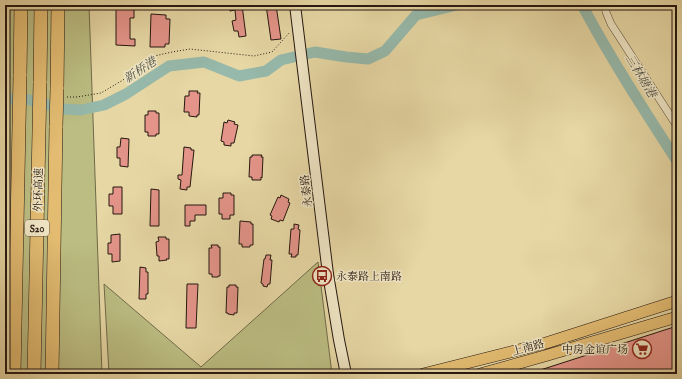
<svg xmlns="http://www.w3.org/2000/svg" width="682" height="379" viewBox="0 0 682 379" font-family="'IM FELL English','Noto Serif SC',serif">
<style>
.green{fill:#bbbd82;stroke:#706a49}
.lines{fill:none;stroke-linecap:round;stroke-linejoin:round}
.river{stroke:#96b9ab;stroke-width:11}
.building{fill:#e49489;stroke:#251710}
.street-casing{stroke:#554735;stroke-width:8}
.secondary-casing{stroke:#251710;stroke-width:12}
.primary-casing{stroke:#251710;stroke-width:12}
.highway-casing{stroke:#251710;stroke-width:14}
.path{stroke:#251710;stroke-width:1;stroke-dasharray:1 2;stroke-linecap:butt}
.street{stroke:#efe5c4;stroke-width:7}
.secondary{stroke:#efe5c4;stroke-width:10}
.primary{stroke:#e3bc72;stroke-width:11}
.highway{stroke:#e3bc72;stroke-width:13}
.highway-bridge-casing{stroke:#251710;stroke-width:14;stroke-linecap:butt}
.highway-bridge{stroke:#e3bc72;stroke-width:13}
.labels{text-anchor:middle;stroke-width:3;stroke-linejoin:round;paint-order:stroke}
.shield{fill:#efe5c4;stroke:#625546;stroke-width:1}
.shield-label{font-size:10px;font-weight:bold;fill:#251710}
.street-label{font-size:11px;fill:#251710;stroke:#efe5c4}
.poi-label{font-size:11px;fill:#251710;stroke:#efe5c4;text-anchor:start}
.water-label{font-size:12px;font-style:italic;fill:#4d5046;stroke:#efe5c4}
</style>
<rect width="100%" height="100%" fill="#e6d7a4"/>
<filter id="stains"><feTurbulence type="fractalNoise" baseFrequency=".005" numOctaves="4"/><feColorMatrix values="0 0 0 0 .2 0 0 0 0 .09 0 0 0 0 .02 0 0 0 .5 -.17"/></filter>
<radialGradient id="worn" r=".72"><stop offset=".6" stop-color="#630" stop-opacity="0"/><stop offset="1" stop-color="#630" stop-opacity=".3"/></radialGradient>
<path class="green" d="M5,5H89L102,374H5Z
M318,262L332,374H109L104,284L201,367Z"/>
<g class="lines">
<path class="river" d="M582,5C611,59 644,110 677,161
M5,99H26L64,109L81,110L104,105L126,94L169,66L204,62L239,76L266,71L281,60L315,52L346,57L368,59L385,51L416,15L457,5"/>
</g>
<path class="building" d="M116,5H130V7H134V18H130V39H135V46L116,45Z
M230,5H242L246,36L239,37L238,31H234L232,21L236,20L235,10L230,11Z
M266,5H276L281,39L271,40Z
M151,14L166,15V19H170L169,44H165V47H150Z
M189,91H198L197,93H200L199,115H197V117L189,116V112H184L185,96H189Z
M148,111H156V113H159V134H156V136H148V132H145V115H148Z
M228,120L235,122L234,124L238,125L234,143H231V146L224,145V142L221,141L224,122L227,123Z
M121,138L129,139L128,167L120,166V158H117V147H120Z
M184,147L191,148V150H194L190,187H187V190L180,189L181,180L178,179V175H182Z
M252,155H262L261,157H263L262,178L261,177V180H252V177H249L250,157H252Z
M113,187H122V214H113V206H109V194H113Z
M151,189L159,190V226H150Z
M223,193H231V195H234V215H230V219H222V214H219V198H223Z
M281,195L289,199L288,202L290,203L283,221L280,220L279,222L271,219L272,216L270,215L278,197L280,198Z
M185,205H206V215H195V221H190V226H185Z
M240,221L251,222V224H253V245H250V247H242V244H239Z
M294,224L299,225L298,229L300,230L298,255H296V257H291L292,254H289L291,229H294Z
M120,234V261L112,262V254H108V243H111V235Z
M158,237H166V239H169V259H166L167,260L159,261V256H157L156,242L159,241Z
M211,245H218V247H220V276H218V277H212V274H209V248H212Z
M266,255H271L270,260H272L270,284H268L267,287L263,286V284L261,283L264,259H265Z
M140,267L146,268V272H148V294H146V299H139Z
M187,284H198L196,328H186Z
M229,285H236V287H238L237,313H234V315L228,314V313H226L227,287H229Z
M677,326V374H531V373Z"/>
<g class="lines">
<g class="street-casing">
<path id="street" d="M605,5L606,12L611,24L677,126"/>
</g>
<g class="secondary-casing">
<path id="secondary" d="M295,5L328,274L339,340L346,374"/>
</g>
<g class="primary-casing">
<path id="primary" d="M423,374L546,343L677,301
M480,374L548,355L677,317"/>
</g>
<g class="highway-casing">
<path id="highway" d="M20,76L21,5
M40,83L41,5
M57,89L58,5
M52,374L56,126"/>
</g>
<path class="path" d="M5,82L10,81
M67,97H77L101,93L123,80L150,57L172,52L190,49L254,56L272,52L290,32"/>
<use href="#street" class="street"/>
<use href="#secondary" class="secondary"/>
<use href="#primary" class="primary"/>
<use href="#highway" class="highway"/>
<g class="highway-bridge-casing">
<path id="highway-bridge" d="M56,126L57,89
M14,374L20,76
M34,374L40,83"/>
</g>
<use href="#highway-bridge" class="highway-bridge"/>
</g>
<defs>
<g id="bus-ring" transform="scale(1)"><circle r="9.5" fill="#efe5c4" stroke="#8f2418" stroke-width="1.5"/><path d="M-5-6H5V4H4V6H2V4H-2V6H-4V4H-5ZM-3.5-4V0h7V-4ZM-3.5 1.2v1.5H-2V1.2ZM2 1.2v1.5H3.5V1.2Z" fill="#8f2418"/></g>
<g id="supermarket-ring" transform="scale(1)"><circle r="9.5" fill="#efe5c4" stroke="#8f2418" stroke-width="1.5"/><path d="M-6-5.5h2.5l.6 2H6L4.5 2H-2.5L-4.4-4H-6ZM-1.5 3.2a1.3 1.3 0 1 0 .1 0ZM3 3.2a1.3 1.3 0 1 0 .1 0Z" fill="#8f2418"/></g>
</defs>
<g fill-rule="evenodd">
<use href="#bus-ring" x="322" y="276"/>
<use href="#supermarket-ring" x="642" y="349"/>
</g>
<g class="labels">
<rect class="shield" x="25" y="220" width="24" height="16" rx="3"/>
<g class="shield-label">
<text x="37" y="232">S20</text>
</g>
<g class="street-label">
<text transform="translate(38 190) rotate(-89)" y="4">外环高速</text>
<text transform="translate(306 191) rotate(-97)" y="4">永泰路</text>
<text transform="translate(528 347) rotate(-15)" y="4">上南路</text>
</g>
<g class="poi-label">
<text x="336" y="280">永泰路上南路</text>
<text x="628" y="353" text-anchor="end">中房金谊广场</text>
</g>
<g class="water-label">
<text transform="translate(140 70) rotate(-33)" y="4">新桥港</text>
<text transform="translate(641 76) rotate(59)" y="4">三林塘港</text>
</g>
</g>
<rect width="682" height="379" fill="none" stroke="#e6d7a4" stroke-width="20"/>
<rect x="6" y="6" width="670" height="367" fill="none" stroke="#251710" stroke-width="2"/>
<rect x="10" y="10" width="662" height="359" fill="none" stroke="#251710"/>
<rect width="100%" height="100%" filter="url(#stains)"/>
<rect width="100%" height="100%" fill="url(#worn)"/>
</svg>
